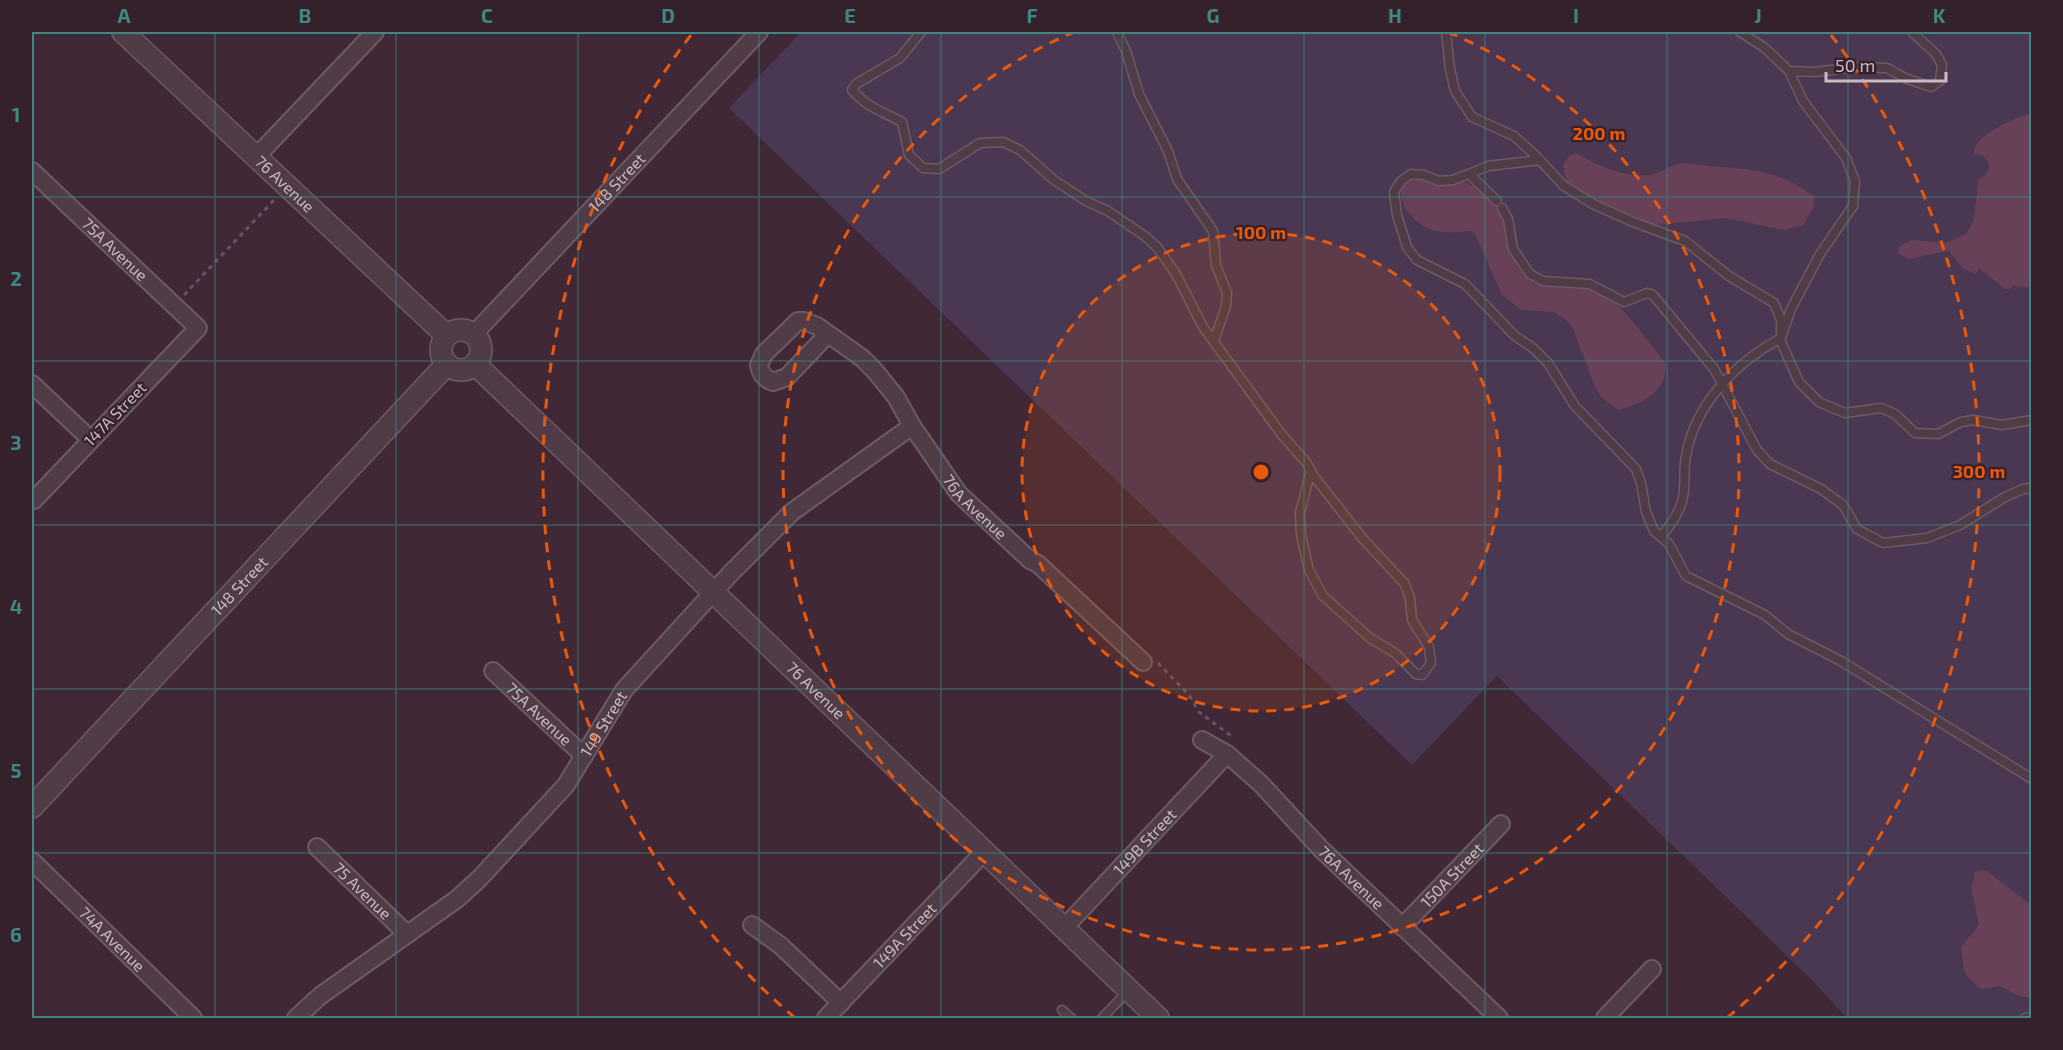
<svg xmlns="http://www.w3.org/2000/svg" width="2063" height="1050" viewBox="0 0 2063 1050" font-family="'Exo 2',sans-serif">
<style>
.green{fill:#4a3751}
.water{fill:#684057}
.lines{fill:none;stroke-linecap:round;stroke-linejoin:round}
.service-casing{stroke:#6d5a65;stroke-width:11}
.minor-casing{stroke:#6d5a65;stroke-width:20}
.tertiary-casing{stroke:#6d5a65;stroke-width:24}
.path{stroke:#655266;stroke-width:3;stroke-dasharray:4.5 4.5;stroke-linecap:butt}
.service{stroke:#503c47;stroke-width:8}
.minor{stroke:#503c47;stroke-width:16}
.tertiary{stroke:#503c47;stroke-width:21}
.grid{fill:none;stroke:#3e8783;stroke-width:1.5;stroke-opacity:0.55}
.ring{fill:none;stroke:#e8590c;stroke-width:3;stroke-dasharray:10 8}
.labels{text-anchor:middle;stroke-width:4.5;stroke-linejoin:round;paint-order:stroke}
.street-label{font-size:16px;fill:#cab9c2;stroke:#35212c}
.centre{fill:#e8590c;stroke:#35212c;stroke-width:3}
.ring-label{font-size:18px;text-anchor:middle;font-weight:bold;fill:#e8590c;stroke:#35212c;stroke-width:4.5;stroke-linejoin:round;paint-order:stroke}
.neatline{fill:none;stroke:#3e8783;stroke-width:2}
.grid-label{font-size:20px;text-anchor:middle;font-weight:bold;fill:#3e8783}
</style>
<rect width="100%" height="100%" fill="#402836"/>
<path class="green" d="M801,32H2031V1018H1847L1811,979L1497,676L1412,765L729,108Z"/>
<path class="water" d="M2031,113V288L2013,286L2010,289H2005L1979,268L1976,274L1964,269L1948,251L1909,259L1897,253L1900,246L1912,240L1946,243L1967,233L1974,219L1978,180L1984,176L1989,169L1988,161L1982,155L1974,154C1972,135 2016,118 2031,113Z
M1576,153C1596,165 1625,178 1650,175C1662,173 1672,163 1685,163C1693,163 1700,165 1708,166C1746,168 1783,171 1813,196L1814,207L1803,225L1783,230L1727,218L1657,225L1626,215L1589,197L1567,182L1563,166L1569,156Z
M1424,178C1440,186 1450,187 1466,182C1481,190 1495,201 1502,217C1511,239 1508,262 1529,280C1543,291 1562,284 1579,286C1618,291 1643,336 1666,364C1666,393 1643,403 1618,410L1601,397L1594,384L1572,326L1565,319L1554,312L1521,310L1502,295L1475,234L1471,231C1457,232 1446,234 1432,230C1410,223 1379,183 1424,178Z
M1981,870L1988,872L2031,905V998L2019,996L2000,986L1981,989C1962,974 1964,970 1961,947L1979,925L1971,888L1975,872Z"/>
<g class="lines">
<g class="service-casing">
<path id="service" d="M921,32L900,58L856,84L852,90C869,109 880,110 902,122L909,155L923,168L939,169L980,143L1003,142L1020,150L1054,180L1086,201L1108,211L1146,237L1157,247L1176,274L1203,327L1282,435L1306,462L1313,475L1363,539L1405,584L1410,598L1412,620L1429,647L1431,663L1422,675L1416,674L1395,653L1370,638L1323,596L1309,570L1301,535L1300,513L1311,470
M1117,32L1126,51L1139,94L1168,151L1177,179L1213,231L1216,265L1227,293L1226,306L1214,341
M1446,32L1450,69L1455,91L1472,117L1514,136L1534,154L1564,186L1593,204L1633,222L1685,241L1729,276L1774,303L1781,320V342L1799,382L1819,402L1845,413L1881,408L1895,414L1915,433L1938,434L1961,422L1973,420L2002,425L2032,420
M1789,71L1814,72L1856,67L1887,68L1905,78L1931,87L1940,81L1942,65L1936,54L1912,32
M1469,174L1488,166L1540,160
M1497,201L1469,174L1453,180L1439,181L1424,175L1411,174L1401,181L1394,192L1397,215L1407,247L1417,260L1465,284L1515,336L1533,348L1548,363L1575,406L1636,469L1641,483L1646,512L1654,531L1669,544L1686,576L1765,615L1788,634L1841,661L2032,779
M1502,208L1508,219L1513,249L1530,274L1543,281L1590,284L1624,302L1647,293L1653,295L1714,369L1757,450L1770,464L1821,489L1843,505L1857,529L1883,543L1927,538L1960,525L2005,497L2023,489L2032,488
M1661,537C1670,525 1680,513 1683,497C1686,484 1683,469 1686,456C1695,404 1736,362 1781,338L1791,309L1820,254L1853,206L1855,181L1846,158L1803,101L1789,71L1765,48L1740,32
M1062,1010L1071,1018
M1102,1018L1128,991
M2025,1018L2032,1017"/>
</g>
<g class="minor-casing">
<g id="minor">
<path d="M256,157L375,32"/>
<path id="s1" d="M32,171L198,328L34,500"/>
<path id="s2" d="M474,334L759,32"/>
<path id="s3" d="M828,334L787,377L773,382C765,379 760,374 759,365L764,354L798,321H804L817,326L862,358L875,371L896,397L912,426L959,494L1030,560L1038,564L1143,662"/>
<path d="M32,384L90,439"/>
<path id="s4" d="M493,671L584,756"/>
<path id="s5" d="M1202,740L1227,754L1261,784L1321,849L1499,1018"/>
<path id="s6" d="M317,847L407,934"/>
<path id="s7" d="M32,861L193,1018"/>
<path d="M752,925L781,946L841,1003"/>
<path id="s8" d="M1402,927L1501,824"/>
<path id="s9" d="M1064,928L1227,754"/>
<path id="s10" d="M296,1018L320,996L457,899L479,879L566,785L624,690L730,574L792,512L912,426"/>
<path id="s11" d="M826,1018L984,852"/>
<path d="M1605,1018L1652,969"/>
</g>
</g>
<g class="tertiary-casing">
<g id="tertiary">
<path id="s12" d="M123,32L446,335"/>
<circle cx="461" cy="350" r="20"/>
<path id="s13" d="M475,364L1158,1018"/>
<path id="s14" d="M32,807L447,364"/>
</g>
</g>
<path class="path" d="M184,295L276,198
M1158,663L1189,695L1199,712L1234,738"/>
<use href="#service" class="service"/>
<use href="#minor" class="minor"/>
<use href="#tertiary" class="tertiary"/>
</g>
<path class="grid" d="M215,32V1018M396,32V1018M578,32V1018M759,32V1018M941,32V1018M1122,32V1018M1304,32V1018M1485,32V1018M1667,32V1018M1848,32V1018M32,197H2032M32,361H2032M32,525H2032M32,689H2032M32,853H2032"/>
<circle cx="1261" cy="472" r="239" fill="#e8590c" fill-opacity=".12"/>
<g class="ring">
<circle cx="1261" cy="472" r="239"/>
<path d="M1448 32A478 478 0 1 1 1074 32"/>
<path d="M795 1018A718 718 0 0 1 691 35M1831 35A718 718 0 0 1 1727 1018"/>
</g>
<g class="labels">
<g class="street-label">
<text dy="6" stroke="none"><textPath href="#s2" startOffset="208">148 Street</textPath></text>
<text dy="6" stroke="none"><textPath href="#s12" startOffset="222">76 Avenue</textPath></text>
<text dy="6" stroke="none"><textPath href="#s1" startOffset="114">75A Avenue</textPath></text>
<text transform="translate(115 414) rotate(-46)" y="6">147A Street</text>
<text dy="6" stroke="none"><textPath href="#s3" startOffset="420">76A Avenue</textPath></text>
<text dy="6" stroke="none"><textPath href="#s14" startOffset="303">148 Street</textPath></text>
<text dy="6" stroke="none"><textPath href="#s13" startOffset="472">76 Avenue</textPath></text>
<text dy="6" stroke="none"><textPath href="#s4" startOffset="63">75A Avenue</textPath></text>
<text dy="6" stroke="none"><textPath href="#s10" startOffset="430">149 Street</textPath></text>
<text dy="6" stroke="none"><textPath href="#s9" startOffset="118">149B Street</textPath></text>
<text dy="6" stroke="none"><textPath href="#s8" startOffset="72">150A Street</textPath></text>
<text dy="6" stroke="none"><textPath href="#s5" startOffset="204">76A Avenue</textPath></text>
<text dy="6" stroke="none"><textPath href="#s6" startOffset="63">75 Avenue</textPath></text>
<text dy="6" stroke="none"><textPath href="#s11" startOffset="114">149A Street</textPath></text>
<text dy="6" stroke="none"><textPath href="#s7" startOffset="112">74A Avenue</textPath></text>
</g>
</g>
<circle cx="1261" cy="472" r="9" class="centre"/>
<g class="ring-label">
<text x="1599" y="140">200 m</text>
<text x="1261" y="239">100 m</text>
<text x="1979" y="478">300 m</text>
</g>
<rect width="2063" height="1050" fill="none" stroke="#35212c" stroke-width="66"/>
<path d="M1826 72v9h120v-9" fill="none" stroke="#cab9c2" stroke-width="3"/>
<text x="1835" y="72" font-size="18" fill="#cab9c2" stroke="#35212c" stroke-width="4.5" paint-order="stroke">50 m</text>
<rect x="33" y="33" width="1997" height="984" class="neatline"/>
<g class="grid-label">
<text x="124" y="23">A</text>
<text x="305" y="23">B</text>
<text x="487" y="23">C</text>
<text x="668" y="23">D</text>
<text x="850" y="23">E</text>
<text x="1032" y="23">F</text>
<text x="1213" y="23">G</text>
<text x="1395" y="23">H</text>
<text x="1576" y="23">I</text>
<text x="1758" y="23">J</text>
<text x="1939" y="23">K</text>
<text x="16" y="122">1</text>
<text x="16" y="286">2</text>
<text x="16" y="450">3</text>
<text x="16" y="614">4</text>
<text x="16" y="778">5</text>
<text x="16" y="942">6</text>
</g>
</svg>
